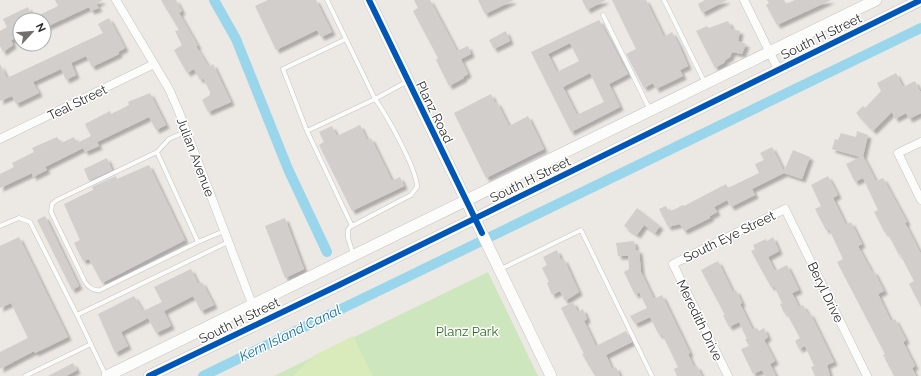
<svg xmlns="http://www.w3.org/2000/svg" width="921" height="376" viewBox="0 0 921 376" font-family="Raleway,sans-serif">
<style>
.green{fill:#cee6be}
.pitch{fill:#d9eabb}
.lines{fill:none;stroke-linecap:round;stroke-linejoin:round}
.canal{stroke:#99d6ec;stroke-width:10}
.building{fill:#d1cecb;fill-rule:evenodd;filter:url(#shadow)}
.lane-casing{stroke:#c5c4c5;stroke-width:5}
.street-casing{stroke:#c5c4c5;stroke-width:9}
.secondary-casing{stroke:#c5c4c5;stroke-width:12}
.lane{stroke:#fcfcfb;stroke-width:4}
.street{stroke:#fcfcfb;stroke-width:8}
.secondary{stroke:#fcfcfb;stroke-width:11}
.cycleway-casing{stroke:#fff;stroke-width:8}
.cycleway{stroke:#0057b8;stroke-width:6}
.labels{text-anchor:middle;stroke-width:3;stroke-linejoin:round;paint-order:stroke}
.street-label{font-size:13px;fill:#2e2e2e;stroke:#fff}
.park-label{font-size:13px;fill:#2c6e1b;stroke:#fff}
.water-label{font-size:14px;font-style:italic;fill:#0d6fa3;stroke:#fff}
</style>
<defs>
<filter id="shadow"><feDropShadow dx="3.5" dy="3.5" stdDeviation="1" flood-color="#0004"/></filter>
</defs>
<rect width="100%" height="100%" fill="#ece8e4"/>
<path class="green" d="M488,272L538,376H274Z"/>
<path class="pitch" d="M353,336L373,376H292L315,355Z"/>
<g class="lines">
<path class="canal" d="M214,0L236,39L288,169L327,252
M203,376L921,28"/>
</g>
<path class="building" d="M55,0H103L96,4L99,8L91,11L89,7L44,28V20H20V36L11,40L13,45L3,52L0,46V31L7,27L3,19L28,7L33,18L58,6Z
M161,0H176L182,11L179,13L198,46H196L209,67L213,64L231,102L208,112L202,100L210,95V92L203,78L200,80L194,69L187,73L174,50L182,45L175,31L179,30Z
M268,0H316L332,32L321,37L317,30L276,50L255,6Z
M414,0H430L457,51L468,46L471,54L461,59L468,74L463,77L464,78L449,86L436,60L438,58L413,11L418,8Z
M478,0H514L485,14Z
M582,0H606L587,10Z
M612,0H646L664,37L672,32L679,45L688,66L680,70L683,76L656,89L653,83L644,88L626,54L636,49Z
M705,0H727L702,13L698,4Z
M767,0H784L786,4L795,0H831L777,25L766,5L769,3Z
M109,18L125,48L118,52L119,54L92,67L86,56L71,63L76,75L66,80L61,69L33,82L39,93L16,104L12,96L0,101V64L7,78L103,33L98,24Z
M599,20L628,74L609,84L620,107L571,132L531,52ZM570,43L579,61L557,72L548,54ZM590,73L604,102L577,115L563,87Z
M728,21L732,29L740,31L738,41L746,44L742,54L732,52L730,57L724,61L725,62L715,68L696,31L707,26L709,28Z
M506,31L510,41L494,49L489,40Z
M896,73L903,87L915,81L921,93V113L909,119L906,113L895,119L892,112L873,131L856,113L863,106L865,108L881,91L877,83Z
M150,93L166,125L156,130L149,117L97,142L99,146L85,152L83,148L45,167L47,170L33,177L32,173L0,188V174L14,167L12,163L34,152L32,148L57,137L61,143L74,137L77,143L91,136L85,124L110,111L111,114L129,105L128,102Z
M491,94L495,103L497,102L509,126L528,116L544,149L486,178L454,113Z
M360,125L367,140L371,138L392,181L400,177L404,186L352,211L319,145L324,142L319,132L332,126L337,136Z
M857,131L868,135L863,156L876,181L883,178L907,222L905,223L921,254V307L909,284L914,281L900,254L899,255L887,232L885,233L874,212L878,210L863,178L855,182L846,164L860,157L832,149L835,139L838,140L841,133L856,137Z
M772,147L784,171L793,150L810,157L802,179L784,173L752,189L755,195L731,207L727,200L714,207L717,212L710,216V218L684,231L680,224L668,227L659,209L666,206L669,212L683,205L684,206L726,184L728,188L759,173L755,164L764,160L760,153Z
M107,158L112,170L89,181L84,169Z
M149,165L185,240L102,283L89,259L83,261L74,243L80,240L64,204L93,190L92,187L116,176L117,179Z
M828,176L838,195L833,198L846,225L851,222L862,244L858,246L872,272L874,271L884,291L878,294L891,321L895,319L906,340L903,342L915,366L912,368L916,376H894L883,355L885,354L837,262L843,259L829,229L826,230L815,209L821,206L811,185Z
M637,208L660,226L655,233L644,225L637,235L624,226Z
M45,216L79,286L72,290L37,220Z
M285,218L304,269L285,278L265,226Z
M19,237L68,337L35,353L34,351L0,369V352L28,338L11,303L0,308V246Z
M773,237L779,251L768,257L775,271L787,265L799,290L792,293L799,307L803,305L808,314L810,313L834,362L827,365L830,376H815L811,367L814,366L812,361L805,346L799,349L795,341L800,338L786,312L784,313L780,304L782,303L774,286L771,287L751,251L755,249L753,245L766,239L767,241Z
M634,241L636,250H639L641,272L654,299L662,295L690,353L688,354L694,367L697,366L702,376H677L674,369L678,367L662,334L659,335L650,317L635,324L630,316L647,308L639,292L635,295L624,272L629,269L628,256H618L616,243Z
M557,250L561,260L564,259L579,292L565,301L560,291L552,295L547,283L549,282L542,268L547,265L543,257Z
M718,261L733,292L736,290L742,303L740,304L753,330L757,328L759,331L764,328L768,337L764,340L775,361L770,364L776,376H765L762,370L753,374L741,349L749,346L745,339H747L739,322L729,327L723,315H725L701,270Z
M191,269L198,284L202,282L214,305L201,311L193,296L164,311L171,326L156,333L148,318L121,332L128,346L115,353L98,314L134,296L143,311L162,302L154,287Z
M573,302L578,312L583,309L587,319L584,321L596,346L626,331L632,342L606,355L612,369L616,367L620,376H595L582,354H584L561,308Z
M73,363L77,370L66,376H48Z"/>
<g class="lines">
<g class="lane-casing">
<path id="lane" d="M327,0L375,99L307,131L352,226
M664,0L705,83
M603,15L650,110
M187,131L169,139L157,152L198,242L224,231
M307,131L283,69L346,39
M157,152L57,200L52,204L51,212L85,282C89,288 93,291 100,290L198,242
M0,226L19,218L30,222L77,315
M353,254L348,238V230L350,227L411,195L417,187C417,169 386,114 375,99L408,81
M501,269L581,230L652,376
M25,376L91,344
M106,376L77,315L228,242"/>
</g>
<g class="street-casing">
<path id="street" d="M116,0L169,89L179,112L259,322
M744,0L778,69
M0,139L154,64
M921,142L898,153L921,200
M728,376L673,264L785,209L867,376"/>
</g>
<g class="secondary-casing">
<path id="secondary" d="M369,0L551,376
M107,376L876,0
M149,376L339,285L921,0"/>
</g>
<use href="#lane" class="lane"/>
<use href="#street" class="street"/>
<use href="#secondary" class="secondary"/>
<g class="cycleway-casing">
<path id="cycleway" d="M369,0L482,233
M149,376L339,285L921,0"/>
</g>
<use href="#cycleway" class="cycleway"/>
</g>
<g class="labels">
<g class="street-label">
<text transform="translate(821 36) rotate(-26)" y="5">South H Street</text>
<text transform="translate(77 102) rotate(-26)" y="5">Teal Street</text>
<text transform="translate(435 112) rotate(64)" y="5">Planz Road</text>
<text transform="translate(196 157) rotate(69)" y="5">Julian Avenue</text>
<text transform="translate(530 179) rotate(-26)" y="5">South H Street</text>
<text transform="translate(729 236) rotate(-26)" y="5">South Eye Street</text>
<text transform="translate(826 292) rotate(64)" y="5">Beryl Drive</text>
<text transform="translate(239 320) rotate(-26)" y="5">South H Street</text>
<text transform="translate(700 320) rotate(64)" y="5">Meredith Drive</text>
</g>
<g class="park-label">
<text x="467" y="336">Planz Park</text>
</g>
<g class="water-label">
<text transform="translate(290 333) rotate(-26)" y="5">Kern Island Canal</text>
</g>
</g>
<g transform="translate(32 32) rotate(64)"><circle r="19" fill="#ffffff" stroke="#ababab"/>
<path d="M0-3L7 15L0 10L-7 15Z" fill="#706f6e"/>
<text y="-6" font-size="11" font-weight="bold" text-anchor="middle" fill="#2e2e2e">N</text>
</g>
</svg>
